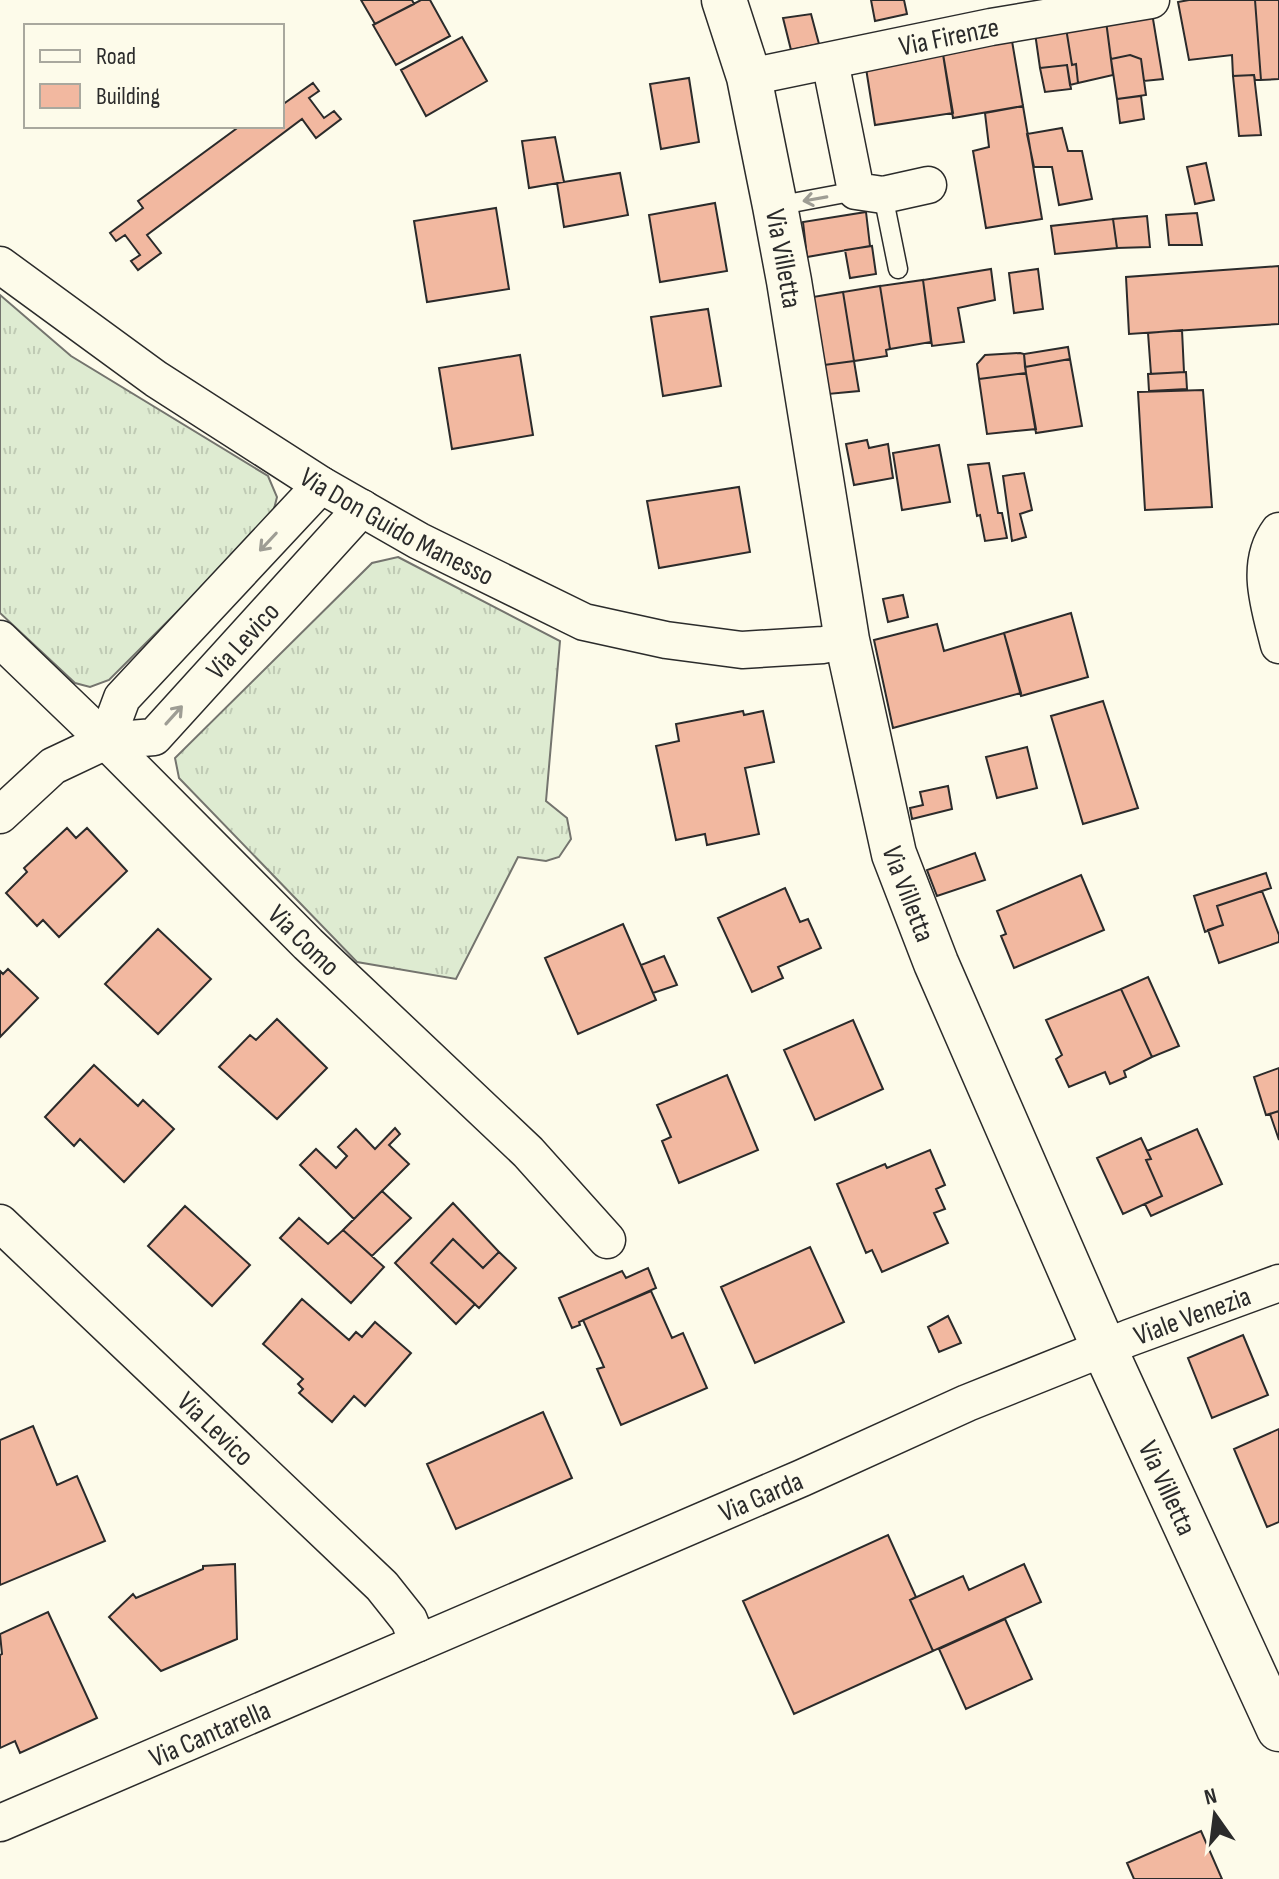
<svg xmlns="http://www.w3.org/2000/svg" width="1279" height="1879" viewBox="0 0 1279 1879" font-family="'Sofia Sans Condensed',sans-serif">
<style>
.grass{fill:url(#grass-tufts);stroke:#74746e;stroke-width:2}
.building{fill:#f2b8a0;stroke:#2b2b2b;stroke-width:2}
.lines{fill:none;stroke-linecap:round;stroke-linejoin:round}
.lane-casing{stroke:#2b2b2b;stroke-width:21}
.street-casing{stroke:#2b2b2b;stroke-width:39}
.secondary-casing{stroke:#2b2b2b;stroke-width:47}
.lane{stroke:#fdfbea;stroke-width:18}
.street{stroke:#fdfbea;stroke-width:36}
.secondary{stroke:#fdfbea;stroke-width:44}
.oneway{stroke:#9e9d94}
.labels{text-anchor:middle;stroke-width:6;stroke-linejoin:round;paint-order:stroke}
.street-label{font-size:28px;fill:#2b2b2b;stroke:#fdfbea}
</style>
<defs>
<pattern id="grass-tufts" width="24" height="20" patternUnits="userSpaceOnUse" patternTransform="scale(2)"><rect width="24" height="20" fill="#deebd1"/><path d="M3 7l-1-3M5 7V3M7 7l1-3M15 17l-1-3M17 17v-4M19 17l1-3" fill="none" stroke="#bfcab4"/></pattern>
</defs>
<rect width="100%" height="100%" fill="#fdfbea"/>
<path class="grass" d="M0,295L71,356L268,476L277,497L272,517L109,680L90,687L75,683L0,613Z
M398,557L560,641L546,801L567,818L571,839L559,857L546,861L518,857L456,979L357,962L179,778L175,758L372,563Z"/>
<path class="building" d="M361,0H412L414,4L375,24Z
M421,0H430L450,36L396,65L373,25Z
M871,0H904L907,14L875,21Z
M1189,0H1255L1261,80H1255L1254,75L1233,76L1232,55L1189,60L1178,2Z
M1255,0H1279V79L1261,80Z
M1152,13L1163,79L1144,81L1141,59L1130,55L1111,59L1106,21Z
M811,14L819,44L791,50L783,18Z
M1106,21L1113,75L1078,83L1076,64L1072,65L1066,28Z
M1066,28L1072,65L1076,64L1078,83L1070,85L1067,65L1040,68L1035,33Z
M1011,35L1023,106L953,118L942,48Z
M462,37L487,81L426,116L401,70Z
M942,48L953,113L875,125L865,62Z
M1130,55L1141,59L1146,95L1117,99L1111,59Z
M1067,65L1071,89L1045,92L1040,68Z
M1254,75L1261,135L1239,136L1233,76Z
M689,78L699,142L661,149L650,84Z
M313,83L319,91L309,98L324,118L334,111L341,119L316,138L302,119L147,235L161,253L138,270L131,261L140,255L125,235L116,241L110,233L143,208L138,201L240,126H282V105Z
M1141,96L1144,119L1120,123L1117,99Z
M1023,106L1042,219L986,228L973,151L989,147L985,113Z
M1062,128L1068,151H1082L1092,199L1059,205L1052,167H1034L1027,134Z
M555,137L564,182L529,188L522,141Z
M1206,163L1214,200L1195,204L1187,167Z
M620,173L628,215L564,227L557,183Z
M715,203L727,271L660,282L649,215Z
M496,208L509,289L427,302L414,221Z
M866,212L870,246L807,257L803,222Z
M1197,213L1202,245H1169L1166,215Z
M1147,216L1150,247L1117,248L1113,219Z
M1113,219L1117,248L1055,254L1051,226Z
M872,246L876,274L850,278L845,250Z
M1279,266V324L1129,334L1126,277Z
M991,269L995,300L958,308L964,342L932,346L923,280Z
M1038,269L1043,309L1014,313L1009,273Z
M923,280L931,342L890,349L880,286Z
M880,286L890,349L886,350L887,356L854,361L843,292Z
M843,292L854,361L824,365L813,297Z
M708,309L721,386L663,396L651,317Z
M1182,330L1184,372L1151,374L1148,333Z
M1068,347L1070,359L1025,367L1024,354Z
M1020,353L1024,354L1026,373L979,379L977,364L985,355Z
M520,355L533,435L452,449L439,368Z
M1070,359L1082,426L1036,433L1025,367Z
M854,361L859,391L828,394L824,365Z
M1186,372L1187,389L1149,391L1148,374Z
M1026,373L1036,429L987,434L979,379Z
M1203,390L1212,507L1145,510L1138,392Z
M867,440L869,448L888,444L893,478L854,485L846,444Z
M939,445L950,502L902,510L893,453Z
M989,463L998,513H1002L1007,538L985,541L980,515L977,516L968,465Z
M1024,473L1032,510L1020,514L1026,537L1012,541L1003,476Z
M739,487L750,552L659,568L647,501Z
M903,595L908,617L888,622L883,599Z
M1071,613L1088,677L1021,696L1004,633Z
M937,624L944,651L1004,633L1021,693L893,728L874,640Z
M1103,701L1138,808L1083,824L1051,716Z
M743,711L744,715L763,711L774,762L745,768L759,834L707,845L705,834L676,840L656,746L679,741L676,724Z
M1027,747L1037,788L997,798L986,757Z
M948,786L952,809L912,819L910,808L923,805L920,792Z
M67,828L76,838L87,828L127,871L59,937L43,920L37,926L6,893L27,872L24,868Z
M975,853L985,880L937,896L927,870Z
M1266,873L1271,888L1217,906L1223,925L1205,932L1194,896Z
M1081,875L1104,930L1014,968L1001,936L1006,934L997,911Z
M785,888L800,922L808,919L821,948L778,967L783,978L752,992L718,918Z
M1262,891L1279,935V942L1219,963L1208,930L1223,925L1217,906Z
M623,924L656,1000L578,1034L545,958Z
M158,929L211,979L158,1034L105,984Z
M664,956L677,985L653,993L641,965Z
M8,969L38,998L0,1037V971L3,974Z
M1148,977L1179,1046L1152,1057L1121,989Z
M1121,989L1152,1057L1124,1071L1126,1077L1110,1084L1105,1072L1069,1087L1056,1059L1062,1055L1046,1020Z
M277,1019L327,1068L277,1119L219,1067L250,1035L256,1040Z
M853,1020L883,1089L815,1120L784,1050Z
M94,1065L138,1106L143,1100L174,1129L124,1182L80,1139L74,1146L45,1117Z
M1279,1068V1111L1266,1115L1254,1077Z
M727,1075L758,1150L679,1183L662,1141L671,1137L657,1105Z
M1279,1111V1140L1270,1114Z
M395,1128L400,1134L389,1145L409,1164L354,1219L300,1165L316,1149L336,1168L347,1156L338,1147L356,1129L375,1149Z
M1197,1129L1222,1184L1151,1216L1145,1204L1162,1196L1146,1160L1151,1159L1147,1151Z
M1141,1138L1151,1159L1146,1160L1162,1196L1123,1214L1097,1158Z
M930,1150L945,1185L936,1189L945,1209L934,1213L948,1243L882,1272L872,1250L866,1253L837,1184L885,1164L887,1168Z
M382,1191L411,1218L372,1256L343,1230Z
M453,1203L499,1252L483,1268L453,1239L431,1263L475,1304L456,1324L395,1263Z
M185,1206L250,1265L212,1306L148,1246Z
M299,1218L328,1244L343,1230L384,1267L351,1303L280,1238Z
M453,1239L483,1268L499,1252L516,1268L479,1308L431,1263Z
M810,1247L844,1322L755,1363L721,1287Z
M648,1268L656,1288L579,1322L580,1325L572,1328L559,1298L622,1271L626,1278Z
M651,1291L672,1338L683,1333L707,1388L621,1425L597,1369L604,1367L583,1320Z
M302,1299L349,1340L356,1332L362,1337L375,1322L411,1353L365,1406L354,1396L332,1422L299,1393L303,1389L298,1384L303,1379L263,1344Z
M948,1316L961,1343L939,1352L928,1327Z
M1243,1335L1268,1395L1212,1418L1188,1358Z
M543,1412L572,1478L456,1529L427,1464Z
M33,1426L57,1485L77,1476L105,1541L0,1585V1440Z
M1279,1429V1522L1267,1527L1234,1449Z
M888,1535L916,1597L910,1600L933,1651L794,1714L743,1601Z
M235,1564L237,1639L161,1671L109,1617L133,1594L136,1598L203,1569V1566Z
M1024,1564L1041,1602L933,1651L910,1600L963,1576L969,1590Z
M48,1612L97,1718L20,1753L15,1741L0,1748V1655L2,1654L0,1634Z
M1005,1619L1032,1679L966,1709L939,1649Z
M1201,1831L1222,1879H1134L1127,1863Z"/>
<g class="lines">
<g class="lane-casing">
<path id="lane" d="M883,195L898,269
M776,206L856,191"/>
</g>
<g class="street-casing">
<g id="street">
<path d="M830,61L856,191L883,195L928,185"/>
<path id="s1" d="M749,77L991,27L1151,0"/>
<path id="s2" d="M0,265L156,379L321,485L419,541L584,622L666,640L742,650L823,645L847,640"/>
<path d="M1279,531C1254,565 1270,608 1279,645"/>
<path id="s3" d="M0,639L106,741L308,944L528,1152L607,1240"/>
<path d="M106,741L122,698L321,485"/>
<path id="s4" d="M0,815L53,766L106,741L154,737L362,508"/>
<path id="s5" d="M0,1223L382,1586L409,1620L418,1643"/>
<path id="s6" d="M0,1823L802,1478L967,1403L1129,1338L1279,1283"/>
</g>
</g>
<g class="secondary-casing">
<g id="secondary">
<path id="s7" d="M724,0L749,77L775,206L789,281L847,640L894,854L936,963L1104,1348L1279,1729"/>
</g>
</g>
<use href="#lane" class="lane"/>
<use href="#street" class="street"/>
<use href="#secondary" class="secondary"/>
</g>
<defs><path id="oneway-shaft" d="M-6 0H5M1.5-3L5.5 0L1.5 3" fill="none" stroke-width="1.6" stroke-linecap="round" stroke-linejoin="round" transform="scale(2)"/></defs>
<g class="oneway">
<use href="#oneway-shaft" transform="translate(815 199) rotate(170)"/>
<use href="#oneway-shaft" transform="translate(268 542) rotate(133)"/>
<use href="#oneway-shaft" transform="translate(174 715) rotate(-48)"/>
</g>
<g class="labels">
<g class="street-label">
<text dy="10" stroke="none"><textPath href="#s1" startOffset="204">Via Firenze</textPath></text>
<text dy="10" stroke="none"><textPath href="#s7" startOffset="266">Via Villetta</textPath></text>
<text dy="10" stroke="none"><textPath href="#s2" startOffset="476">Via Don Guido Manesso</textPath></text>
<text dy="10" stroke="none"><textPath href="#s4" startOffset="310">Via Levico</textPath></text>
<text dy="10" stroke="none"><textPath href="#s7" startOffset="914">Via Villetta</textPath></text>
<text dy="10" stroke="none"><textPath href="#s3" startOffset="428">Via Como</textPath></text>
<text dy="10" stroke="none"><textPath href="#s6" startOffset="1296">Viale Venezia</textPath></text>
<text dy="10" stroke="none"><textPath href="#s5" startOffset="298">Via Levico</textPath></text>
<text dy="10" stroke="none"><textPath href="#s7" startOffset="1562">Via Villetta</textPath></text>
<text dy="10" stroke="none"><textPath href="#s6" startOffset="828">Via Garda</textPath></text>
<text dy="10" stroke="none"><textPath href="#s6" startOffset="228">Via Cantarella</textPath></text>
</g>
</g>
<rect x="24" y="24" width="260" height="104" fill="#fdfbea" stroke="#a9a89e" stroke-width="2"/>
<rect x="40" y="50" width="40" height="12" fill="#fdfbea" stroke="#a9a89e" stroke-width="2"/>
<text x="96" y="64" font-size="24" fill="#2b2b2b">Road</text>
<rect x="40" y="84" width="40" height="24" fill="#f2b8a0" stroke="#a9a89e" stroke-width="2"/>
<text x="96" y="104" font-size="24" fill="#2b2b2b">Building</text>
<g transform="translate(1215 1815) rotate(346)" stroke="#fdfbea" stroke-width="6" paint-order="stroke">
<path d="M0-6L14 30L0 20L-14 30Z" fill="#2b2b2b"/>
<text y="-12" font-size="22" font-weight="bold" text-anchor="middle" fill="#2b2b2b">N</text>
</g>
</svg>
